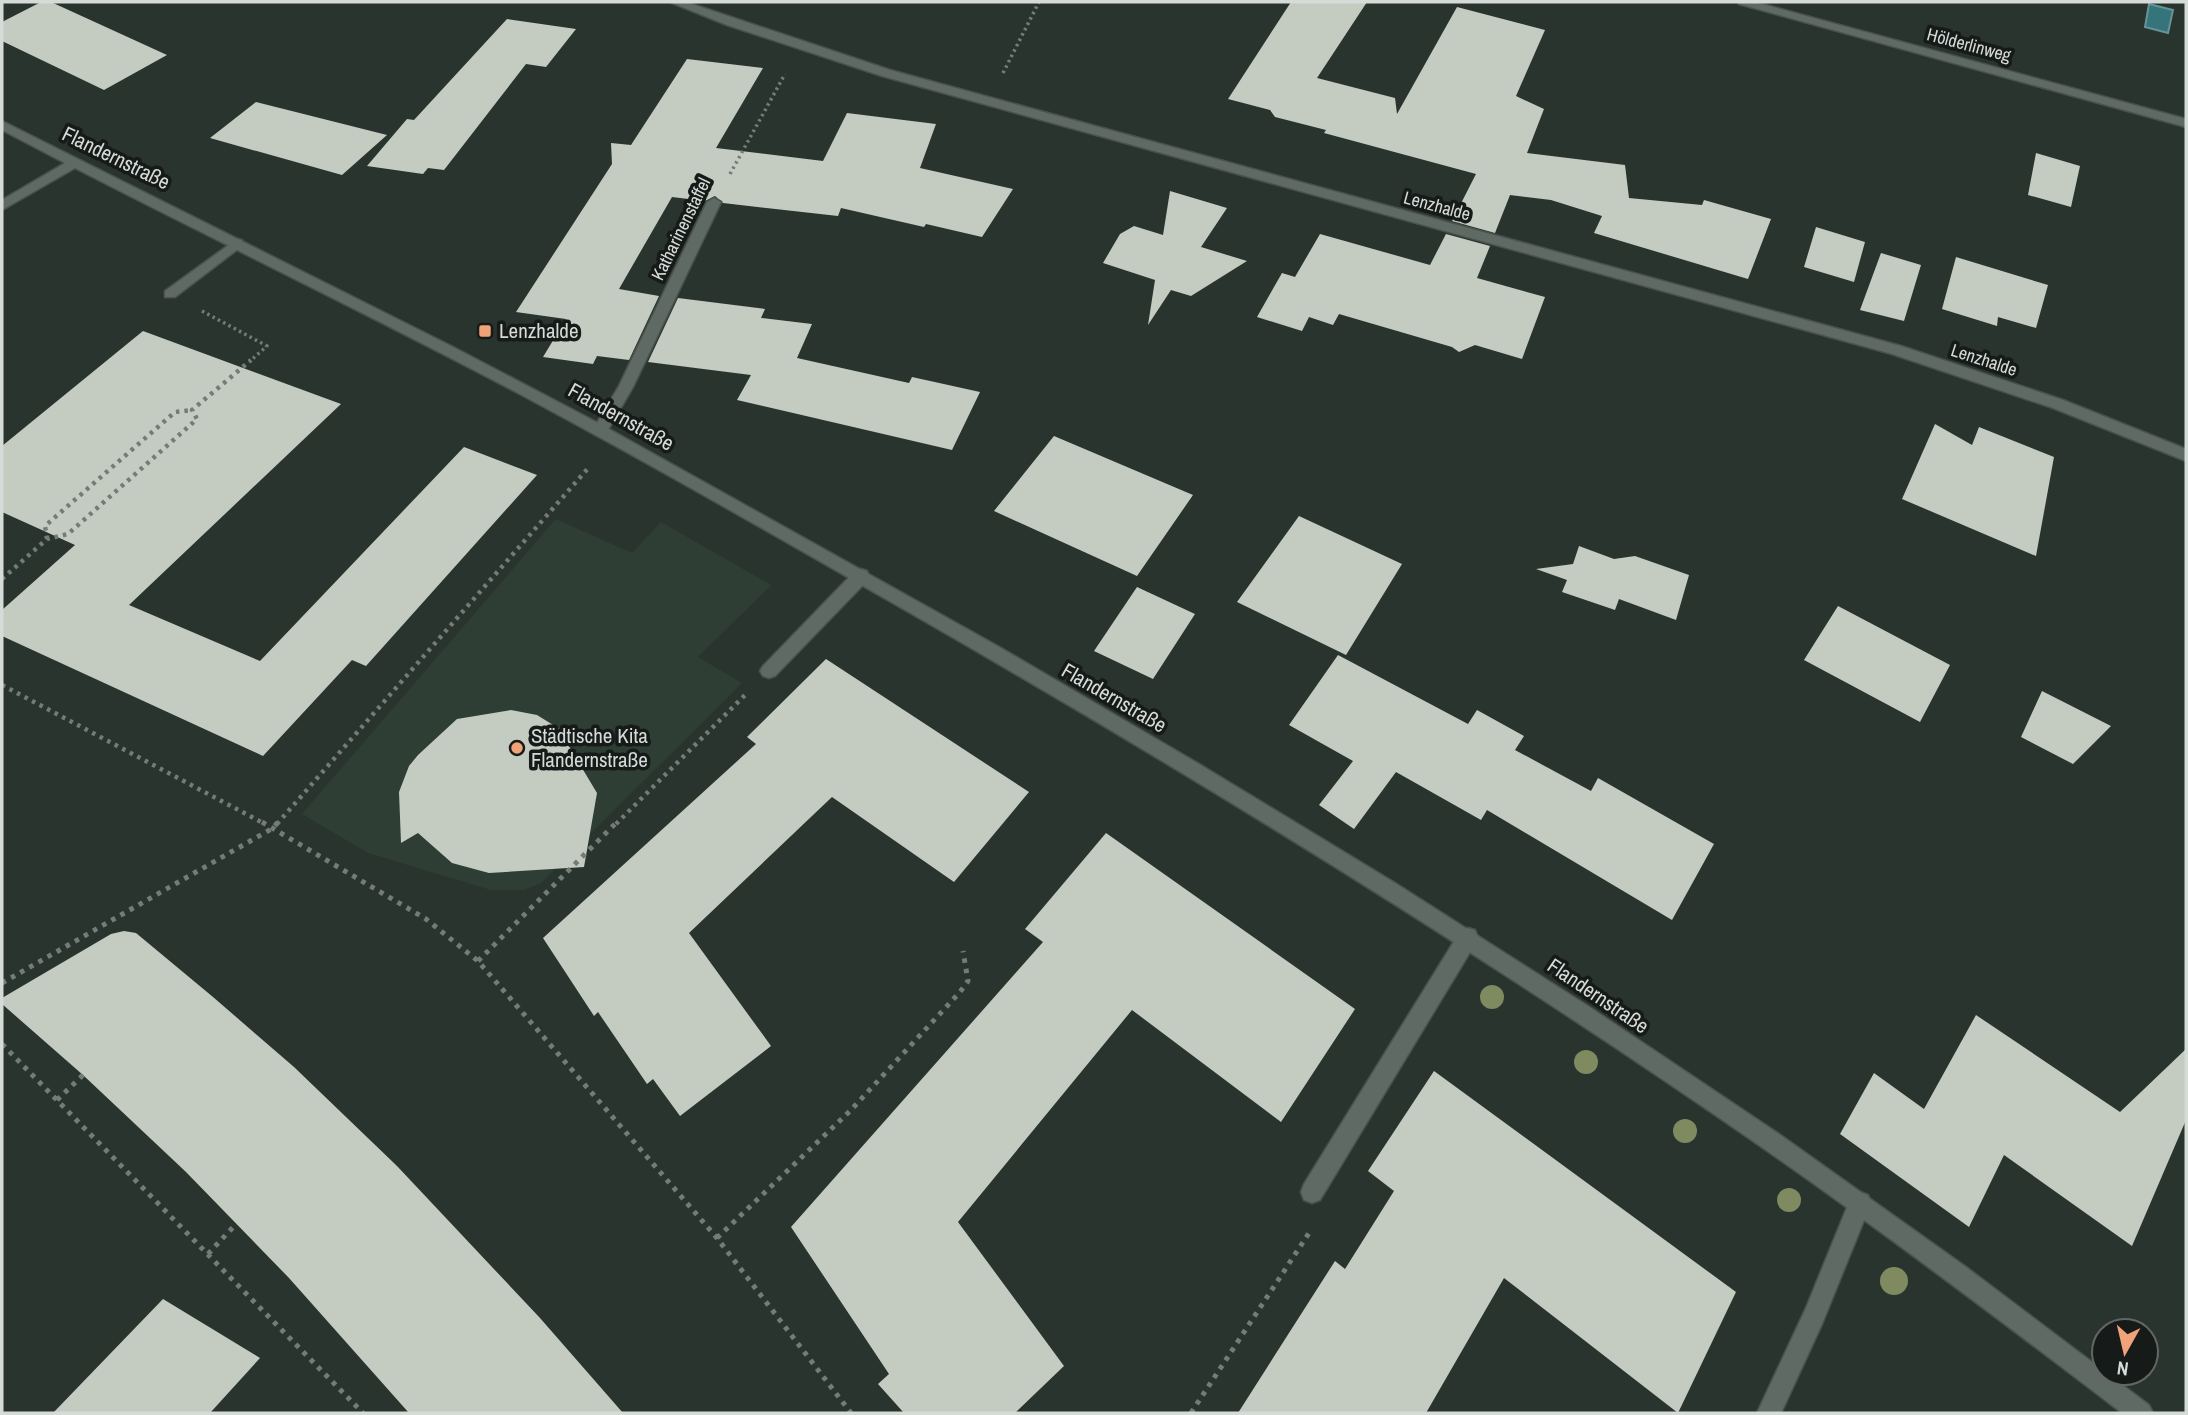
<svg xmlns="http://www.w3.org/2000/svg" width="2188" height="1415" viewBox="0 0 2188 1415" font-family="'Archivo Narrow',sans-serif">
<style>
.built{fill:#2e3e35}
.water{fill:#36747c;stroke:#669397;stroke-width:2}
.building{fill:#c4ccc2}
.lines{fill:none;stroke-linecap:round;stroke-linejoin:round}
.service-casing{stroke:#49514d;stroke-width:3}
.minor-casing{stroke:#49514d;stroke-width:3}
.path-far2{stroke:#737c77;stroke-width:3.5;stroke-dasharray:2.5 3.5;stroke-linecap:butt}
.path-far1{stroke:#737c77;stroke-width:4.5;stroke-dasharray:3.5 5;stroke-linecap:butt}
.path{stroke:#737c77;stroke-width:5;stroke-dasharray:4.5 6;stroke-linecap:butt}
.service{fill:#5f6a64;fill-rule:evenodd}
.minor{fill:#5f6a64;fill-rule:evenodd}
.tree{fill:#7f8a60}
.poi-dot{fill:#f0a279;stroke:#161a18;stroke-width:2.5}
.labels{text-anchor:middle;stroke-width:7;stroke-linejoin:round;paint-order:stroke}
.far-street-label{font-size:18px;fill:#d5dbd7;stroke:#161a18}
.street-label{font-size:21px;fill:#d5dbd7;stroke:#161a18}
.poi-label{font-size:21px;fill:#d5dbd7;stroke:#161a18;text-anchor:start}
</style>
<rect width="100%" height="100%" fill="#2a342f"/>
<path class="built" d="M556,519L632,553L661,522L771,585L698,657L742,683L541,883L524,890H491L368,853L302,814Z"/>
<path class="water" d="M2149,4L2173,10L2168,33L2145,27Z"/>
<path class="building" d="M41,2H51L167,55L104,90L2,41V22Z
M1291,2H1367L1317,78L1395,98L1397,114L1457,7L1545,30L1516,96L1544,109L1527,153L1625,165L1629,198L1702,205L1704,200L1771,219L1748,279L1594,233L1602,216L1551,200L1510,195L1495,233L1452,221L1476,174L1324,133L1326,130L1275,117L1270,110L1228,99Z
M507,19L576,29L546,67L526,64L444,170L428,168L423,174L367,166L407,119L414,120Z
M687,59L763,68L716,148L823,161L847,113L936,124L920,168L1013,189L982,237L926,224L924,227L841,208L838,216L723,203L715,196L705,201L672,197L619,289L659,296L629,360L597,356L593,364L543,357L566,319L516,312L612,164L611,143L631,145Z
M256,102L387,135L342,175L210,138Z
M2036,153L2080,166L2071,207L2028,195Z
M1170,191L1227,208L1201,247L1247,261L1191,296L1171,290L1148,325L1155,280L1103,263L1120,234L1134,226L1163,235Z
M1816,227L1865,242L1854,282L1804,267Z
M1320,234L1430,265L1446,234L1490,246L1477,278L1545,297L1522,359L1475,345L1459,352L1452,347L1339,314L1333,325L1309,317L1302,331L1257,317L1282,273L1295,277Z
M1881,253L1921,265L1904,321L1860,310Z
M1956,257L2048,285L2036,328L1998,317L1997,326L1942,309Z
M678,298L765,309L761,318L812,324L797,358L909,383L912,377L980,392L952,450L737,400L751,375L648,362Z
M143,331L341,404L129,605L260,661L464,447L537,475L366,666L352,660L263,756L2,636V610L75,545L2,512V446Z
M1935,424L1972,445L1979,427L2054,457L2036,556L1902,499Z
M1054,436L1193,495L1137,576L994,511Z
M1299,516L1402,564L1346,655L1237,602Z
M1579,546L1614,559L1635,556L1689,575L1676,620L1619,599L1615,610L1562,592L1567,580L1536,569L1573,564Z
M1137,587L1195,614L1153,679L1094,651Z
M1838,606L1950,665L1920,722L1804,660Z
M1338,655L1468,724L1477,710L1524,736L1515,750L1591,791L1598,778L1714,844L1672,920L1487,810L1481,820L1396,772L1354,829L1319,805L1353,761L1289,725Z
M826,659L1029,792L954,882L832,797L689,933L771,1046L680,1116L653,1079L647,1084L598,1012L594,1016L543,938L756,744L747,737Z
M2042,691L2111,726L2073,764L2021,737Z
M511,710L537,715L558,728L597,793L584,867L489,873L452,863L418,833L401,843L399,792L409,766L418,755L457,719Z
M1106,833L1355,1009L1281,1122L1132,1010L958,1222L1064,1366L1015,1413H904L878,1384L889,1374L791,1227L1043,942L1025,929Z
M124,931L136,933L213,997L294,1067L397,1166L540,1318L623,1413H409L289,1278L186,1172L83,1075L2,1004V998L111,934Z
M1976,1015L2120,1112L2186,1049V1120L2132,1246L2004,1155L1969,1227L1840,1134L1874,1073L1924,1109Z
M1434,1071L1736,1292L1678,1413L1504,1278L1426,1413H1238L1335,1261L1345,1269L1394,1191L1368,1171Z
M163,1299L260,1358L210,1413H53Z"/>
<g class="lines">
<g class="service-casing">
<path id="service" d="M714,198L721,202L633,387L605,435H595L592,431L619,386L707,202Z
M237,239L242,240V246L175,297H165V291Z
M861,569L867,571L869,576L867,581L775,676L769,678L763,676L760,671L763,666L855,571Z
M1468,928L1475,930L1478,937L1475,944L1320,1200L1312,1203L1304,1200L1301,1192L1304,1184L1461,930Z
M1860,1192L1868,1195L1871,1203L1822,1324L1781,1413H1757L1806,1308L1852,1195Z"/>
</g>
<g class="minor-casing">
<path id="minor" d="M670,2H686L890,70L1901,346L2063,400L2186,449V461L2053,408L1892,354L882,76L727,25Z
M1738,2H1755L2186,119V127L1739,4Z
M2,121L453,347L600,424L1001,648L1199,764L1395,883L1588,1006L1779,1134L1966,1267L2149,1405L2153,1413H2122C2004,1323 1885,1233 1763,1148C1486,956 1198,778 905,610C776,536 647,462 516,392C370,315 221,243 75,168L2,210V200L65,163L2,130Z"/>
</g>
<path class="path-far2" d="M1003,73L1039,2
M730,174L785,74
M202,311L267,346L249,362"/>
<path class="path-far1" d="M47,539L45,526L175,412L192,410
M2,579L47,539L68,534L197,419L192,410L251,360
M2,685L265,824
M277,824L590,466
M616,824L745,695"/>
<path class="path" d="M262,822L426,919L478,961L717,1238L851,1413
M478,961L617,822
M2,983L273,828L278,822
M2,1044L363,1413
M57,1100L83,1075
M717,1238L851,1110L960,992L968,981L963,951
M208,1254L236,1224
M1191,1413L1311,1230"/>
<use href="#service" class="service"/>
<use href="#minor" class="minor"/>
</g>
<g class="tree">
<circle cx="1492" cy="997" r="12"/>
<circle cx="1586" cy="1062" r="12"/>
<circle cx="1685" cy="1131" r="12"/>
<circle cx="1789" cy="1200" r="12"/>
<circle cx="1894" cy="1281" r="14"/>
</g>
<g class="poi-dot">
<rect x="478" y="324" width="14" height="14" rx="3.5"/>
<circle cx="517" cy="748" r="7"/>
</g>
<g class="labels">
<g class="far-street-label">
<text transform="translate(1969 45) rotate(15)" y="6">Hölderlinweg</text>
<text transform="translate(1437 206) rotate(15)" y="6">Lenzhalde</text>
<text transform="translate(681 229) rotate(-64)" y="6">Katharinenstaffel</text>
<text transform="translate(1984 360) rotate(18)" y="6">Lenzhalde</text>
</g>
<g class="street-label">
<text transform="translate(116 158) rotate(26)" y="7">Flandernstraße</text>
<text transform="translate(621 417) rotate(29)" y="7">Flandernstraße</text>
<text transform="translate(1114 698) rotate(30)" y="7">Flandernstraße</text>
<text transform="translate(1598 996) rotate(34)" y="7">Flandernstraße</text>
</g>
<g class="poi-label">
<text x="499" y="338">Lenzhalde</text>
<text x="531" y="743">Städtische Kita<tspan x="531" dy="24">Flandernstraße</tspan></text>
</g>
</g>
<rect width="2188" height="1415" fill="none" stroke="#d5dbd7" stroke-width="7"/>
<g transform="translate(2125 1352) rotate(188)"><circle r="33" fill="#161a18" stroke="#626764" stroke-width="2"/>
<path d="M0-5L12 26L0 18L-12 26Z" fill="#f0a279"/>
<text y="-10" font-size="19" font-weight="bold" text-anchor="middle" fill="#d5dbd7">N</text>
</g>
</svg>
